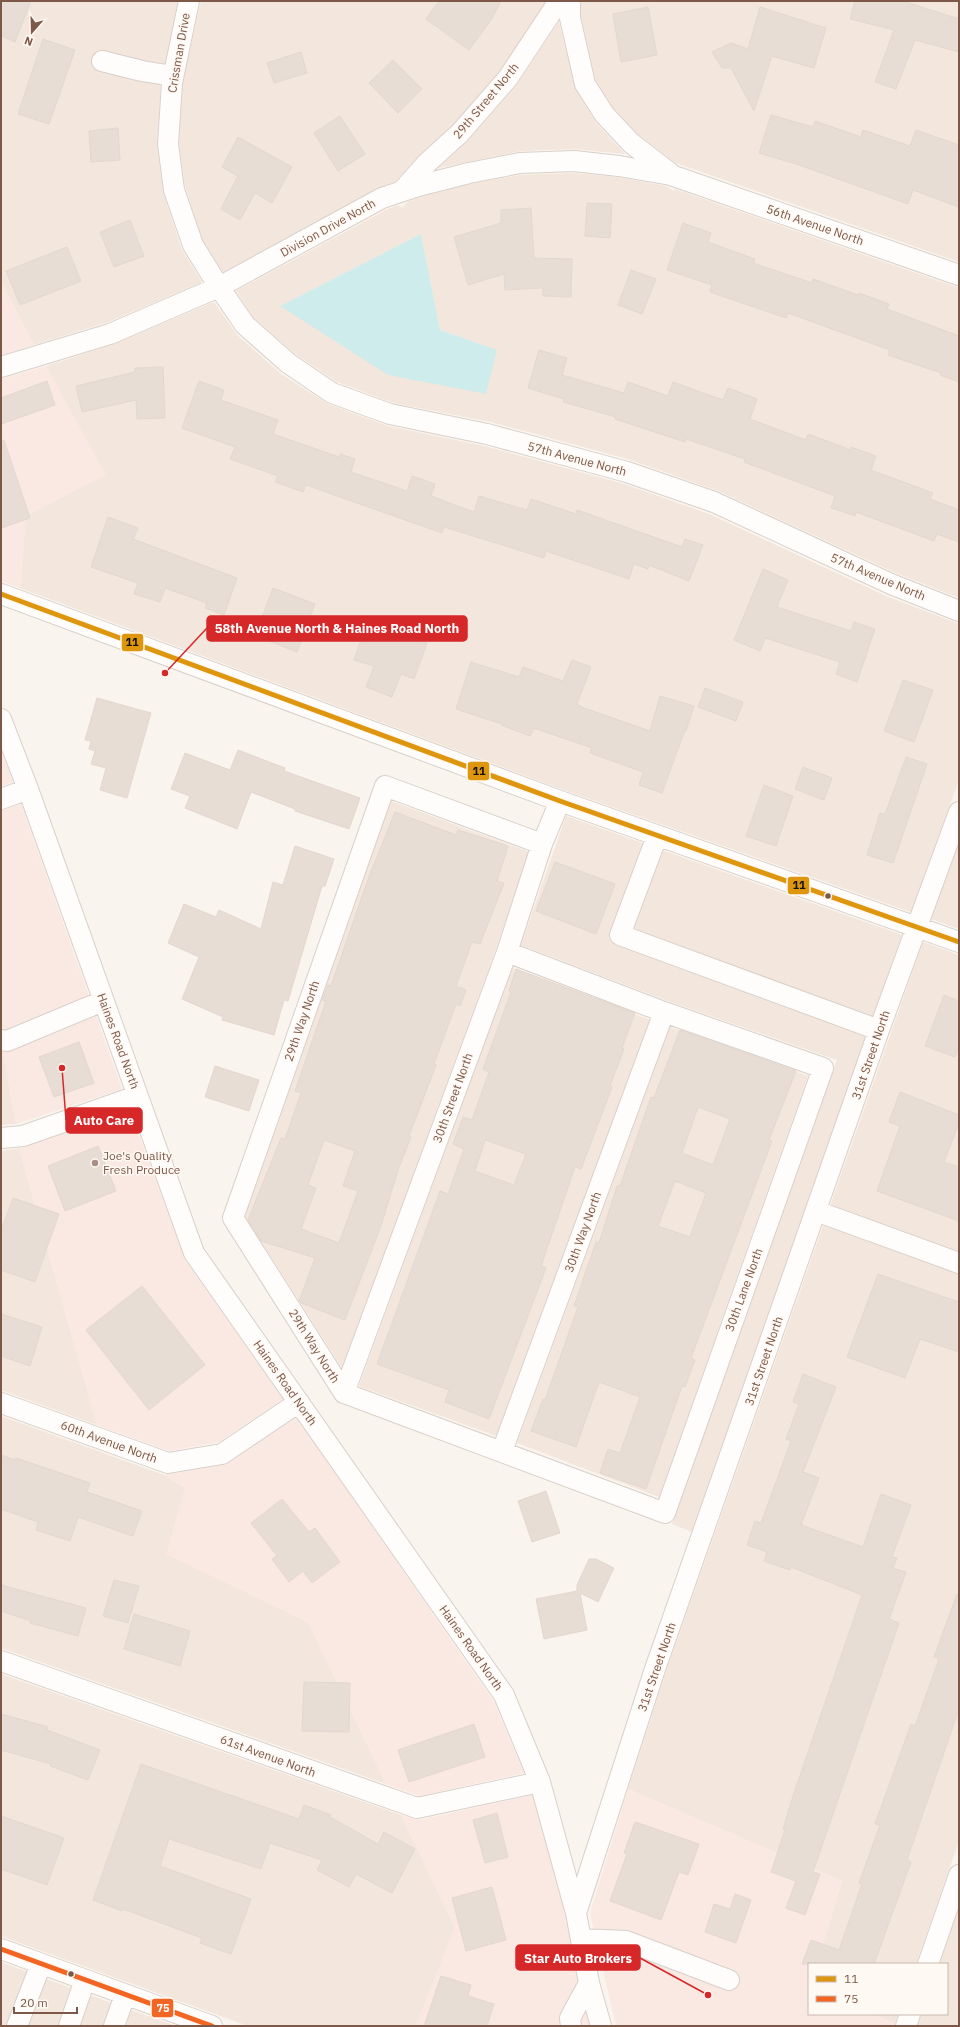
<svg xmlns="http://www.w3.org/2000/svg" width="960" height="2027" viewBox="0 0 960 2027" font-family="'IBM Plex Sans',sans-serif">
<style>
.residential{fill:#f3e6dc;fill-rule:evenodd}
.commercial{fill:#fae9e2}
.water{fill:#cfecec}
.building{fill:#e7ddd5;stroke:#e4d7cf;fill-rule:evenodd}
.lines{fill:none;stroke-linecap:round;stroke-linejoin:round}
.minor-casing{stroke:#d9d0ca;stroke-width:22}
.minor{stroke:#fefdfc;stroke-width:20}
.bus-1-casing{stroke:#fff9f3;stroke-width:8}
.bus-2-casing{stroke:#fff9f3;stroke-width:8}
.bus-1{stroke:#df960f;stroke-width:5}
.bus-2{stroke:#f26522;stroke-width:5}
.bus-dot{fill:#7d5849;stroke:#fff9f3;stroke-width:1.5}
.poi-dot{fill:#a98f83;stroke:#fff9f3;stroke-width:1.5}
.labels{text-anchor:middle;stroke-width:3;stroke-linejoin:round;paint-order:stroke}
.street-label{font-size:12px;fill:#7d5849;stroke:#fff9f3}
.poi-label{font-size:12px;fill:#7d5849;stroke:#fff9f3;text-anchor:start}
.leader{fill:none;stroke:#d62828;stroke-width:1.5}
.callout-dot{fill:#d62828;stroke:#fff9f3;stroke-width:1.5}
.callout{fill:#d62828;stroke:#d62828;stroke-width:1.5}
.callout-label{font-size:13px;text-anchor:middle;font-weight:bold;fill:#fff}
.line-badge{stroke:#fff9f3;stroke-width:1.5}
.badge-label{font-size:11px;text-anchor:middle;font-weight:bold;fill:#fff}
.pale-badge-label{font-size:11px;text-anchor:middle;font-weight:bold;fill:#111}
</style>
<rect width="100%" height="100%" fill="#faf4ee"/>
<path class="residential" d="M1,1H178L161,83L157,144L163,192L182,250L202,282L108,322L34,345L1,282Z
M201,1H547L500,71L453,125L421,154L396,181L378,188L223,272L202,239L185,186L179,143L182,84Z
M581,1H959V262L676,163L638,134L612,106L595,78L581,16Z
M559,22L576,91L596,123L625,154L574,149L521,151L438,168L468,141L516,86Z
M573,173L617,177L666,186L673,191L675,189L959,288V598L896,573L718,491L631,460L491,422L394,403L337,382L294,353L253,317L236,291L386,210L398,205L402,208L407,202L420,197L470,184L520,175ZM421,234L440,330L496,350L280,306Z
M214,302L237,335L281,374L328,404L388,426L484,446L624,484L709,514L886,596L959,624V780L911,912L564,790L20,588L26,516L105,475L46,366L112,345Z
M391,801L529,852L492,960L342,1368L245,1216Z
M566,816L902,935L692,1532L672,1524L837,1060L668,1001L521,945Z
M959,843V929L931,919Z
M923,942L959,955V1841L916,1964H817L842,1881L628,1789L666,1672Z
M512,968L650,1020L496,1436L359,1386Z
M670,1027L808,1076L659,1497L517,1443Z
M1,1040L16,1124L1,1125Z
M20,1148V1152L97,1425L1,1390V1151Z
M1,1416L164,1475L185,1488L167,1554L308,1622L386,1784L1,1648Z
M1,1674L401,1815L455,1928L416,2026H248L1,1936Z
M959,1907V2026H917L921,2014H947V1964H939Z
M1,1962L111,2003L103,2026H1Z
M131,2010L176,2026H126Z
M871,2014H898L895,2023Z"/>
<path class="commercial" d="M1,282L34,345L1,355Z
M46,366L106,475L26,516L20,588L1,581V379Z
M1,751L13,782L1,786Z
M21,804L122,1089L16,1124L1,1040V811Z
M130,1111L185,1260L283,1399L219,1442L169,1451L97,1425L20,1152V1148Z
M296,1417L494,1702L524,1773L419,1796L386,1784L308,1622L167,1554L185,1488L164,1475L227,1464Z
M628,1789L842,1881L817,1964H809V2014H871L895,2023L894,2026H616L590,1913Z
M533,1795L567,1914L565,1922L569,1923L593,2026H416L455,1928L401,1815L419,1820Z"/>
<path class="water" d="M421,234L440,330L497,350L486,394L388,375L280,306Z"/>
<path class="building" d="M1,1H31L15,42L1,36Z
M439,1H501L491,20L469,50L426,19Z
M855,1H903L959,19V52L915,40L896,89L875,82L894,30L850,19Z
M648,7L657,55L621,62L613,14Z
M760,7L826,28L814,68L772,56L754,111L731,68H722L712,52L731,43L748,49Z
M43,39L75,50L49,124L18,114Z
M301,52L307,73L274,83L267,63Z
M393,60L422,89L398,113L369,83Z
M771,115L813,127L815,121L861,137L863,130L910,146L916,130L959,145V207L913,190L908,204L799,165L759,153Z
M340,116L365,154L338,171L314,133Z
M118,128L120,160L91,162L89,131Z
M238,137L292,167L272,203L255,193L240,220L221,209L238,176L222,167Z
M587,203L612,204L610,238L585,236Z
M531,208L534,258L572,259L571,297L543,296V288L505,290L504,274L468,285L454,237L501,223V210Z
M130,220L144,256L114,267L100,232Z
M683,223L711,233L708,242L755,259L753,263L812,283L813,279L858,295L859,293L889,304L887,309L959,336V382L940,375L941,373L888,355L890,350L788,313L786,318L710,292L712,285L667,270Z
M67,247L81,281L20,305L6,271Z
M631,270L656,279L642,314L618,305Z
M539,350L567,358L562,375L624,393L628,382L668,396L673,382L723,400L728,388L757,399L750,419L806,440L808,434L851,450V447L876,456L871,470L933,493L930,499L959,510V542L937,534L934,541L856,512L855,516L831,508L835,496L744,462L745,459L686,439L685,442L615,419L616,417L563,402L564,399L528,388Z
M163,367L165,418L137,419L136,400L82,412L76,386L135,372V368Z
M47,381L55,405L1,424V398Z
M199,381L224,390L221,400L278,420L273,434L339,457L340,454L355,459L351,472L407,491L412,476L435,484L431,496L474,512L479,496L527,510L531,499L576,514L577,510L682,547L685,539L703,545L689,581L649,565L648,569L634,564L629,579L546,551L544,558L444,527L442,533L306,485L303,492L275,482L278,476L230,459L235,447L182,428Z
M4,440L30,518L1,528V441Z
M108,517L138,528L133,539L237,578L224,615L205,608L207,603L165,588L160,602L134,594L138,583L91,567Z
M763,569L788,580L777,607L851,631L854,622L875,629L857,682L836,674L840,662L765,638L760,651L734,640Z
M273,588L315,604L297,652L269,641L275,625L261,620Z
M367,623L427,643L414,679L401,674L392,697L366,687L374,666L354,660Z
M572,660L591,667L577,704L584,708L650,731L660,696L694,706L686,731L685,730L662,793L639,785L643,772L590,753L592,748L534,728L530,736L501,725L502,724L456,709L471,662L519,677L523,667L563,681Z
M903,680L933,690L914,742L884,731Z
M705,688L743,702L736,721L698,707Z
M97,698L151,713L127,798L100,790L106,768L91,764L95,751L89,749L91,741L85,740Z
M238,750L285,768L284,771L360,798L349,829L295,811V809L251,792L237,829L185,808L190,796L171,789L185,753L230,770Z
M906,757L927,764L893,863L867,855L880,813L885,814Z
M803,767L832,778L824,800L795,789Z
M764,785L793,796L776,846L746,836Z
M395,812L456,835L458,830L508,846L497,881L504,883L480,944L472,942L456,986L466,990L460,1006L456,1004L434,1064L436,1065L409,1136L411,1137L398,1170L382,1223L345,1320L301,1303L299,1301L315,1258L261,1241L248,1220L281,1138L285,1139L301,1093L295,1091L326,1001L322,1000L328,985L331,986L368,879ZM324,1140L355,1151L343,1186L358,1191L339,1243L301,1229L316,1188L308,1185Z
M295,846L334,859L325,886H322L288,1001L284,1000L274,1035L222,1020L223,1017L182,999L199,957L168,943L184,904L216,917L219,910L261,929L273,882L283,885Z
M555,862L615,884L596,934L536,911Z
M516,969L635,1013L622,1048L624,1049L610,1086L612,1087L581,1169L575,1167L541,1266L546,1268L489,1419L445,1402L449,1390L377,1364L440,1191L448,1194L464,1149L453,1144L463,1117L472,1120L489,1072L483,1069L511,992L509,991ZM485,1140L526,1154L514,1185L475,1171Z
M944,995L959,1001V1046L955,1057L925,1046Z
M680,1030L796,1071L769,1140L772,1141L691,1358L695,1360L685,1387L682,1386L646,1489L600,1473L608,1449L620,1453L640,1397L599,1382L576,1447L531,1431L543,1399L545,1400L578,1307L574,1306L596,1242L599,1243L617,1186H620L651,1097L654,1098ZM698,1107L730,1119L713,1165L682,1153ZM675,1181L706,1193L690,1237L658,1226Z
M79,1042L94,1083L54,1097L39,1057Z
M215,1066L259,1080L249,1111L205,1097Z
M900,1092L959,1115V1123L944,1162L959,1167V1221L877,1191L900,1126L889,1122Z
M98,1146L116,1191L65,1211L48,1166Z
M13,1198L59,1214L35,1282L1,1270V1231Z
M878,1274L959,1302V1352L920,1339L905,1378L847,1357Z
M142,1286L205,1365L149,1410L86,1330Z
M1,1314L42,1327L30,1366L1,1356Z
M803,1374L836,1387L803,1472L819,1478L801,1525L863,1547L881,1494L911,1505L892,1557L897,1558L893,1568L906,1572L889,1619L899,1623L813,1872L820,1874L805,1915L786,1908L796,1881L771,1872L785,1830L783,1829L793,1796L862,1595L791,1567L790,1570L764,1561L767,1552L747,1545L755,1521L761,1523L791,1441L786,1439L799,1404L793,1402Z
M1,1455L15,1460L16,1458L90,1483L87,1492L142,1511L133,1536L78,1517L70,1541L36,1530L38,1522L1,1509Z
M546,1491L560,1533L532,1542L518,1501Z
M282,1499L309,1532L315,1528L340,1562L312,1583L303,1571L289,1582L272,1559L277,1556L251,1523Z
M589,1559H596L614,1568L598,1602L580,1593L587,1630L544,1639L536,1599L577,1591V1585Z
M114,1580L139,1586L128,1623L103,1616Z
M1,1585L86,1608L78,1636L30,1623L31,1621L1,1611Z
M957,1594H959V1709L907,1860L911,1862L874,1964H802L811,1940L839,1950L862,1884L859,1883L880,1825L875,1824L911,1724L915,1726L939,1659L934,1657Z
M134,1614L190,1631L180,1666L124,1649Z
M304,1682L350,1683L349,1732L302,1731Z
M1,1714L48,1727L47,1730L100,1750L88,1780L50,1766L51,1764L1,1750Z
M474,1724L485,1757L409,1782L398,1750Z
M141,1764L299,1819L304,1805L331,1815L330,1817L378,1844L384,1832L415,1849L392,1893L356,1874L349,1887L317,1870L322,1860L270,1843L261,1869L169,1839L160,1866L251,1899L231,1954L200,1943L202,1938L123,1909L122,1911L93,1900Z
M497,1813L508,1857L485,1863L473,1820Z
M1,1816L64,1838L47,1885L1,1869Z
M635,1822L699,1844L688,1875L679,1872L661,1920L610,1901L627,1854L624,1853Z
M492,1887L506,1940L466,1951L452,1898Z
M735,1894L751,1900L736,1943L705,1932L714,1904L730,1909Z
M441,1976L471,1985L468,1996L494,2004L487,2026H424Z"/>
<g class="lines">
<g class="minor-casing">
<path id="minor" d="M189,1L172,83L168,144L174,190L193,245L219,287L245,325L288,363L332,393L390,414L487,434L627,472L714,502L891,584L959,611
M570,1V18L585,84L604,114L631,143L670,173
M102,61L142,71L173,76
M402,191L427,163L460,133L508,78L559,1
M1,367L110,334L219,287L382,198L418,186L469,173L520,163L574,161L619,166L671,175L959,275
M1,594L560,801L959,942
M1,719L28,789L194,1253L504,1695L540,1782L576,1913L589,1983L601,2026
M1,799L28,789
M657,836L620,935L879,1030
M1,1040L7,1041L103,1001
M1,1138L23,1136L137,1096
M816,1211L959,1263
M344,1393L665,1513L823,1068L664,1012L507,952
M344,1393L233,1218L385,786L542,844
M344,1393L507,952L542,844L560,801
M1,1403L168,1463L222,1454L299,1402
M502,1451L664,1012
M1,1661L417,1808L540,1782
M576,1913L655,1669L879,1030L959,812
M582,1939L626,1941L729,1980
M1,1949L212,2026
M928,1964L959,1875
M17,2026L41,1964
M69,2026L85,1980
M114,2026L125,1995
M571,2026L570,2018L589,1983
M906,2026L910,2014"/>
</g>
<use href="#minor" class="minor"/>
<g class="bus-1-casing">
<path id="bus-1" d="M1,594L560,801L959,942"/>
</g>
<g class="bus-2-casing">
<path id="bus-2" d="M1,1949L212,2026"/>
</g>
<use href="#bus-1" class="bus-1"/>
<use href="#bus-2" class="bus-2"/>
</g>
<g class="bus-dot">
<circle cx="828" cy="896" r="3.5"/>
<circle cx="71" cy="1974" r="3.5"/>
</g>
<circle class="poi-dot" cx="95" cy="1163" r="4"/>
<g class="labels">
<g class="street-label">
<text transform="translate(179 53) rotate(-80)" y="4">Crissman Drive</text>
<text transform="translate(486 101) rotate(-50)" y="4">29th Street North</text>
<text transform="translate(815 225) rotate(19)" y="4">56th Avenue North</text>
<text transform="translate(328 228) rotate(-29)" y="4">Division Drive North</text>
<text transform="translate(577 459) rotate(15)" y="4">57th Avenue North</text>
<text transform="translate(878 577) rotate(23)" y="4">57th Avenue North</text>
<text transform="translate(302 1021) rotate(-71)" y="4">29th Way North</text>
<text transform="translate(118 1041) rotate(70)" y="4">Haines Road North</text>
<text transform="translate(871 1055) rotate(-71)" y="4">31st Street North</text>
<text transform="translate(453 1098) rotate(-70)" y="4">30th Street North</text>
<text transform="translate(583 1232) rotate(-70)" y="4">30th Way North</text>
<text transform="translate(744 1290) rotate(-70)" y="4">30th Lane North</text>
<text transform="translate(314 1346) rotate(58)" y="4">29th Way North</text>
<text transform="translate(764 1361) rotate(-71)" y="4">31st Street North</text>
<text transform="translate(285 1383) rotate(55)" y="4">Haines Road North</text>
<text transform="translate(109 1442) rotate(20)" y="4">60th Avenue North</text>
<text transform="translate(471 1648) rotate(55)" y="4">Haines Road North</text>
<text transform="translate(657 1667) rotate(-71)" y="4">31st Street North</text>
<text transform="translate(268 1756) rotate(20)" y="4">61st Avenue North</text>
</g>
<g class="poi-label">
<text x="103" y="1160">Joe's Quality<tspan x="103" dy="14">Fresh Produce</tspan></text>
</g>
</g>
<path class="leader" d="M165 673L207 628M62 1068L66 1120M708 1995L640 1958"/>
<g class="callout-dot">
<circle cx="165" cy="673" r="4"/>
<circle cx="62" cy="1068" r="4"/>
<circle cx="708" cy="1995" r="4"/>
</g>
<g class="callout">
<rect x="207" y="616" width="260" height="25" rx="4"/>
<rect x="66" y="1108" width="76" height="25" rx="4"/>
<rect x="516" y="1945" width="124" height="25" rx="4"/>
</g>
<g class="callout-label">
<text x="337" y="633">58th Avenue North &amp; Haines Road North</text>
<text x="104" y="1125">Auto Care</text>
<text x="578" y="1963">Star Auto Brokers</text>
</g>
<g class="line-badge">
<rect x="121" y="633" width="23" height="19" rx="4" fill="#df960f"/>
<rect x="467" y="761" width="23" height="20" rx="4" fill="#df960f"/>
<rect x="787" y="876" width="23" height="19" rx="4" fill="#df960f"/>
<rect x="151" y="1998" width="23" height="20" rx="4" fill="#f26522"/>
</g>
<g class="badge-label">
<text x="163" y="2012">75</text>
</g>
<g class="pale-badge-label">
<text x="132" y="646">11</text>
<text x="479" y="775">11</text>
<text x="799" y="889">11</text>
</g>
<rect width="960" height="2027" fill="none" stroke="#7d5849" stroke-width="4"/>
<rect x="808" y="1963" width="140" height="52" fill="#fff9f3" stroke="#cbb9af"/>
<rect x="816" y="1976" width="20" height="6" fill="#df960f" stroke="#cbb9af"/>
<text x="844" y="1983" font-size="12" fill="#7d5849">11</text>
<rect x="816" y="1996" width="20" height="6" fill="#f26522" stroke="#cbb9af"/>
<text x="844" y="2003" font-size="12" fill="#7d5849">75</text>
<g transform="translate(32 32) rotate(200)" stroke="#fff9f3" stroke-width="3" paint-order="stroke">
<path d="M0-3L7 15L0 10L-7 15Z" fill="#7d5849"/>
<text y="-6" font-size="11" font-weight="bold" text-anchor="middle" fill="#7d5849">N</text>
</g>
<path d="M14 2007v6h63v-6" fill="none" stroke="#7d5849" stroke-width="2"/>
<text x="20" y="2007" font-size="12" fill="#7d5849" stroke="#fff9f3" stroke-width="3" paint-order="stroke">20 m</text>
</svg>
